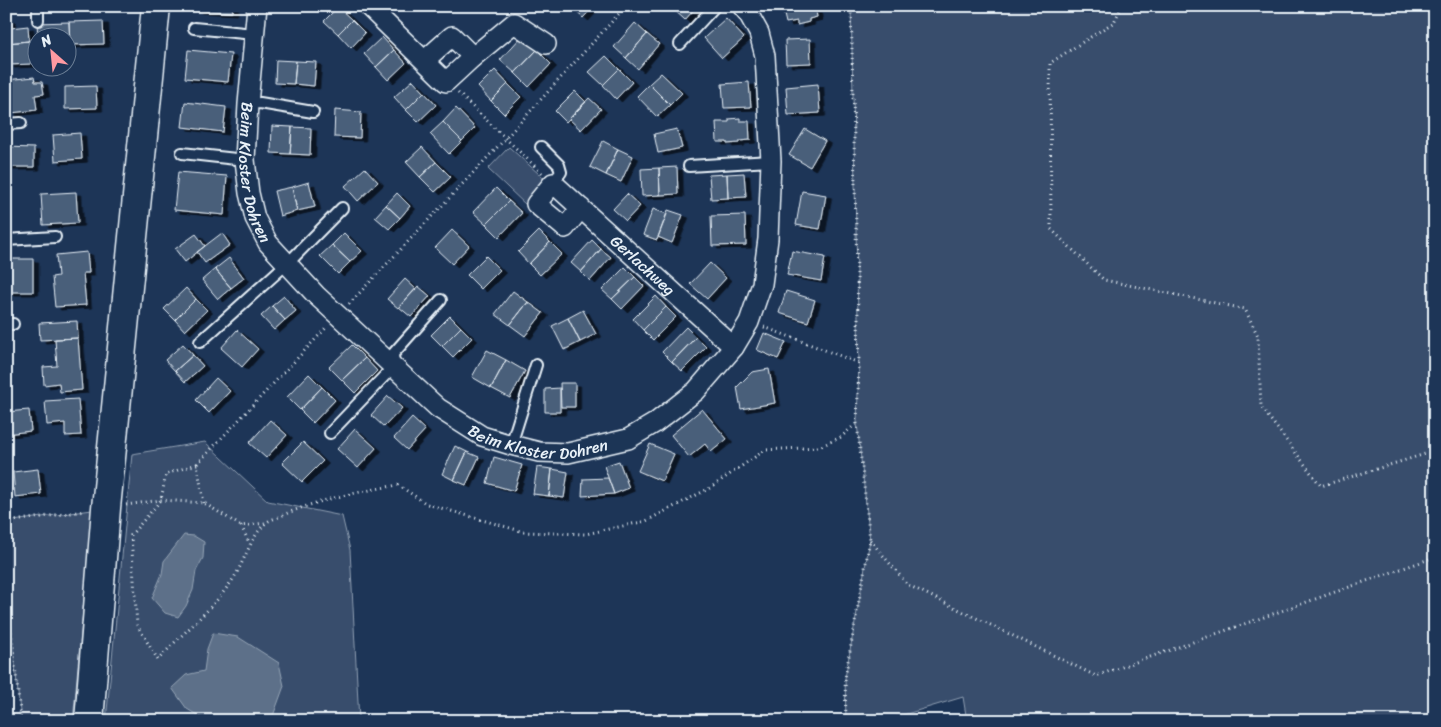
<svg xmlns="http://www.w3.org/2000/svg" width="1441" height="727" viewBox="0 0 1441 727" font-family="Sriracha,sans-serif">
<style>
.green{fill:#374d6c;stroke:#909fb2}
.water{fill:#5d7089;stroke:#95a4b5}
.building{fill:#495e7a;stroke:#e8f1f8;filter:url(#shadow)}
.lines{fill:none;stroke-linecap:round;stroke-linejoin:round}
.lane-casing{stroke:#e8f1f8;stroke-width:14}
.street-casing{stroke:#e8f1f8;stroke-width:22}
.secondary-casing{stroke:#e8f1f8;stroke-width:31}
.path{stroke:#e8f1f8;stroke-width:3;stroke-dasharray:1 4;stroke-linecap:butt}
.lane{stroke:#1d3557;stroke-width:10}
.street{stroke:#1d3557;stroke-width:19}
.secondary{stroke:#1d3557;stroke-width:28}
.labels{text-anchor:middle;stroke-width:4;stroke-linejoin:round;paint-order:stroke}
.street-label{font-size:16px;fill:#e8f1f8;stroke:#1d3557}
</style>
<defs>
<filter id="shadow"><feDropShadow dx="5.5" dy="3" stdDeviation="0" flood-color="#0009"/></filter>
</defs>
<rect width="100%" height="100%" fill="#1d3557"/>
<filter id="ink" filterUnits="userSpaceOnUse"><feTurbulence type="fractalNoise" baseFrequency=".02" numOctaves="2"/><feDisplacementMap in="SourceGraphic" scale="10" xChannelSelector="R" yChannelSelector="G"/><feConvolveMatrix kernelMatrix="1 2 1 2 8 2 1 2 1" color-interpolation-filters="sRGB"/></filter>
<g filter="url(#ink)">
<path class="green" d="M851,6H1435V721H967L963,697L883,721H846L845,678L870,540L857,423L859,363Z
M509,147L549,183L527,206L488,169Z
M205,442L268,501L342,516L350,550L359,721H106L132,454Z
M92,510L73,721H21L6,582V522Z"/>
<path class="water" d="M184,535L194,536L204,542L203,558L196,571L193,590L186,606L178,617L165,613L152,598L162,574L164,561Z
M213,633L238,637L279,663L284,686L273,716L269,721H207L187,709L172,688L186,675L204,671L207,649Z"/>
<path class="building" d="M196,6H233L232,12L196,10Z
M572,6H594L583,18L571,7Z
M674,6H697L685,20L672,8Z
M782,6H815L817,17L809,19V22L797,25V21L786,23Z
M338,7L352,20L338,34L324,21Z
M726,18L744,38L722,58L704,38Z
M6,19H10V28L28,26L29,41L6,43Z
M352,20L365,33L351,48L338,34Z
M103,21L104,44L70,45L69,22Z
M69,22L70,45H68V38H38L37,23Z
M635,23L647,34L626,58L614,47Z
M647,34L659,44L638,69L626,58Z
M522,36L537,50L515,73L500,60Z
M382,37L394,50L376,67L364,54Z
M810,39L811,63L786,64L785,40Z
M29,41L31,64L9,65L7,43Z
M188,50L231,54L228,82L185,78Z
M394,50L406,63L388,80L376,67Z
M537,50L551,64L529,87L515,73Z
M606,56L619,69L603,85L589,72Z
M276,60L296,61L294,84L275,83Z
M296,61L316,62L314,86L294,84Z
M619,69L632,82L616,99L603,85Z
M495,70L508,84L491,101L478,87Z
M661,73L682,93L670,105L649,84Z
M34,77L35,82H42L44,94L35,95L37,110L11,113L9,95L6,96V80Z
M413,80L424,92L406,110L394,97Z
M749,82L751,107L724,108L722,84Z
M508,84L521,97L504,114L491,101Z
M649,84L670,105L657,117L637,96Z
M818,84L820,113L788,115L786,87Z
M96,86L97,108L65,109V87Z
M575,91L586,102L566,122L555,111Z
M424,92L436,105L418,122L406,110Z
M589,98L601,109L581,130L569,119Z
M185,102L226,107L223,132L182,127Z
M456,108L475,128L462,141L443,122Z
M335,110L361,112L360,138L334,137Z
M740,118V121H749L750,140L739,141V143L727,144V142H717L716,122H729V119Z
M443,122L462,141L449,154L430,134Z
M272,126L292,127L290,154L271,153Z
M292,127L311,128L310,155L290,154Z
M677,129L682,148L658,153L654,134Z
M805,129L825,141L810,167L789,155Z
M80,133L82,159L55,161L53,135Z
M603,141L618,149L606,175L590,167Z
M6,147L34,148V167H6Z
M422,147L436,162L420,177L406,162Z
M618,149L633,156L621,182L606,175Z
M436,162L451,177L435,192L420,177Z
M677,167L678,194L660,195L659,168Z
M365,168L378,182L358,201L345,186Z
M659,168L660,195L642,196L641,169Z
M178,172L227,176L224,215L174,210Z
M744,173L746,197L728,198L727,174Z
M727,174L728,198L711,199L709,175Z
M309,182L315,207L297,211L292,187Z
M292,187L297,211L280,216L274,191Z
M496,188L509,201L486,224L473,212Z
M802,191L826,195L820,229L796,225Z
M76,192L78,223L43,225L41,194Z
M397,193L410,206L400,218L386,205Z
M627,194L640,206L626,221L613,209Z
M509,201L522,213L499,237L486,224Z
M386,205L400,218L389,229L375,217Z
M653,209L667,214L657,240L643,235Z
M668,210L683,215L672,243L658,237Z
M745,215L746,245L712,246L711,216Z
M452,230L469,246L452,264L435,248Z
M539,231L550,242L529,264L518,252Z
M222,233L230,245L205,263L197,252Z
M344,233L362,251L350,262L332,245Z
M196,234L205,246L185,262L175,249Z
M592,240L601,249L581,272L571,263Z
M550,242L562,254L540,275L529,264Z
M332,245L350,262L338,274L320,256Z
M601,249L611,257L590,281L581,272Z
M792,251L825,257L821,281L787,275Z
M87,252L89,273H83L86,305L55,307L52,277L58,276L56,255Z
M486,256L500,270L481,289L467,275Z
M229,258L244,278L231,288L215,269Z
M6,259H33V292H6Z
M710,263L726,278L707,299L690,284Z
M625,267L635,277L612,299L602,290Z
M215,269L231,288L218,299L202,280Z
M635,277L644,286L622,309L612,299Z
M405,279L416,289L398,308L387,299Z
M418,286L430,296L411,317L399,307Z
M186,288L196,299L175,320L164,309Z
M513,291L528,302L510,325L495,314Z
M786,291L815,300L808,322L779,313Z
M284,296L296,311L285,320L272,306Z
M656,296L666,307L643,330L633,319Z
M196,299L207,310L185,331L175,320Z
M528,302L543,313L525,336L510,325Z
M272,306L285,320L274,330L261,316Z
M666,307L676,317L653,340L643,330Z
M583,310L596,334L580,342L568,318Z
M450,316L461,327L442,346L431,335Z
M568,318L580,342L564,350L552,326Z
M77,321L78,338L40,340L39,323Z
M461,327L472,338L453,357L442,346Z
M686,327L696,337L672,362L662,352Z
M237,330L258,349L242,367L221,348Z
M764,333L786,342L778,359L757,350Z
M696,337L706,347L682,371L672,362Z
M78,338L82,390L60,392L59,383L44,385L43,367L57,366L55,339Z
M183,344L193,355L175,371L165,360Z
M352,345L365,358L342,380L329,367Z
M487,350L506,360L491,388L472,377Z
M193,355L203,366L185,382L175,371Z
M365,358L377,371L355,393L342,380Z
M506,360L525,371L510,398L491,388Z
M769,369L775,403L741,409L737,387L752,372Z
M309,374L322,387L300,410L287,397Z
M216,378L230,391L209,413L196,400Z
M560,383H575V407H561Z
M322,387L335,400L313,423L300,410Z
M560,388V412H545V389Z
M388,396L402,408L384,427L371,415Z
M78,399L81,435L65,436V423L47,425L45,401Z
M702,409L727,439L711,452L705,444L689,457L671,435Z
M29,410L31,431L6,434V412Z
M412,418L425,430L407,450L394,438Z
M270,420L287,435L266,458L249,443Z
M355,429L376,448L358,468L337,449Z
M303,442L323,461L302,482L282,463Z
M650,444L674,454L662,481L638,471Z
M455,446L467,452L454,480L442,474Z
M467,452L479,457L466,485L454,480Z
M494,457L522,465L514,491L487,483Z
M619,461L629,488L614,494L604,466Z
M537,467L552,469L549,496L533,494Z
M38,469L41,494L15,497L13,472Z
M552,469L568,472L564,498L549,496Z
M608,478L614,494L582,496L583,479Z"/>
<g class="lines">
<g class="lane-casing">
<path id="lane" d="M38,6V20
M194,28L254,34
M680,44L715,6
M248,104L260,103L313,112
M6,124L21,123
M541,147L559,165L561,172L553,183
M182,153L245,160
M689,166L771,161
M6,240L55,237
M6,324H13
M200,342L293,258L342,208
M330,433L394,366L393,354L441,300
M511,445L536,365"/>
</g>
<g class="street-casing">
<g id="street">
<path id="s1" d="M257,6L248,104L245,160L249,193L255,218L268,243L316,295L438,408L482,436L511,445L539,452L568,453L628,439L655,423L696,391L734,347L749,322L762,284L768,239L771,161L765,56L759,33L748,13L742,6"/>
<path d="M368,6L446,82L473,57L514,23L546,44"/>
<path d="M425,60L452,36L473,57"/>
<path id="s2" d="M581,208L565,228L536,204L553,183L726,340L734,347"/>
</g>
</g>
<g class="secondary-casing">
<path id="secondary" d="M89,721L106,508L156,6"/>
</g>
<path class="path" d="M1122,6L1114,22L1050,63L1051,229L1104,280L1245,309L1258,336L1261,407L1321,486L1435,451
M458,93L542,173
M349,304L505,139L626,6
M764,327L859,363
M197,464L166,474L161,500L131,535L137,625L158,660C181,634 211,611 231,582C243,566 251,535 266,523C270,519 278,518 283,515C320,499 358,492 398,485L427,504L524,532L586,534L646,521L710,488L765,450L819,447L841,437L857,423
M204,503L197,464L327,327
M126,505L161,500L204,503L241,526L265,523
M6,522L85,511
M241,526L250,544
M870,540L908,585L1096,676L1435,557
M6,582L21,721
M846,721L845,678L870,540L857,423L859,363L851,6"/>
<use href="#lane" class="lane"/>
<use href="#street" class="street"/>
<use href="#secondary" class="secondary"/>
</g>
</g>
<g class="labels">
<g class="street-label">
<text dy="6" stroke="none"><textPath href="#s1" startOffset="168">Beim Kloster Dohren</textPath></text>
<text dy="6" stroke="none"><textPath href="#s2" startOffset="212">Gerlachweg</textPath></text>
<text dy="6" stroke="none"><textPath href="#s1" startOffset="588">Beim Kloster Dohren</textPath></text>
</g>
</g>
<rect width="1441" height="727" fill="none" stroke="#1d3557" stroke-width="25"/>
<rect x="12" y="12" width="1416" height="702" fill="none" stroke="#e8f1f8" stroke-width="2" filter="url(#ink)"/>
<g transform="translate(52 52) rotate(333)"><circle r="24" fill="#1d3557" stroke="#6e8097"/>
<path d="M0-4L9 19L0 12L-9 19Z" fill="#ff9aa2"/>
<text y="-8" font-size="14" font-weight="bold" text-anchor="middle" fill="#e8f1f8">N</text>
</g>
</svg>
